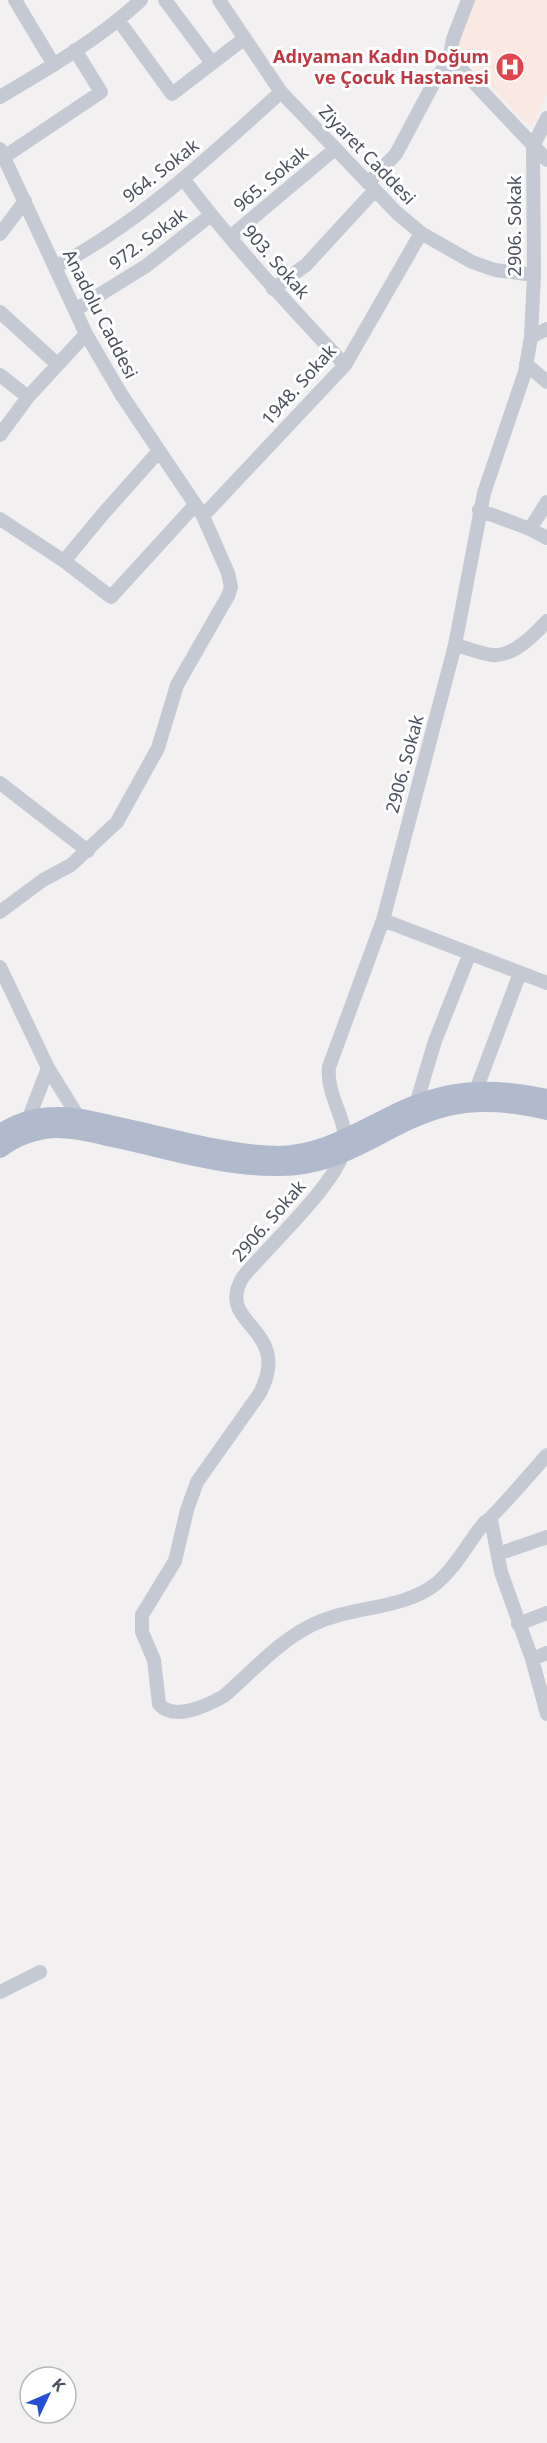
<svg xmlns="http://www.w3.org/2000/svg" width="547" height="2443" viewBox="0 0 547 2443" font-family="'Noto Sans',sans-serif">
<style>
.medical{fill:#f9e9e2}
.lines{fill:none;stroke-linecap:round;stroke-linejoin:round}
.minor{stroke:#c4c9d3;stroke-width:14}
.major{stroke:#b1b9cc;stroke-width:18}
.labels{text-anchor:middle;stroke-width:6;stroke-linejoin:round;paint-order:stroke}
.health-label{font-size:18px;font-weight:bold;fill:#be3a42;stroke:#fff;text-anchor:end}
.street-label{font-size:18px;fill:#494f5c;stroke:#fff}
</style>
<rect width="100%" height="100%" fill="#f2f0f0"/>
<path class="medical" d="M467,0H547V94L533,124L528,125L446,39Z"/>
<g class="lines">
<path class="minor" d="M15,0L54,65
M165,0L212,63
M219,0L281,92L397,213L421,233L472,262L495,270L534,275
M119,21L172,94L245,38
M448,67L453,39L468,0
M0,97C49,68 99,39 141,0
M547,118L533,146L534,275L531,337L525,372L484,493L455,645L383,920L329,1067C326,1094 346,1117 345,1143C345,1177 266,1248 243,1277C213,1325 294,1327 260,1393L197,1482L187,1510L175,1561L142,1615V1632L154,1660L159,1704C174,1722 208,1705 224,1696C254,1670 283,1636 321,1621C357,1606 405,1609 437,1583C457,1566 468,1542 485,1522C492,1519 537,1466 547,1455
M0,149L86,334L121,394L203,516L228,573L231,587L228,596L177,685L158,748L117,822L71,865L43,880L0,912
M4,157L101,92L75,50
M184,180C233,245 289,305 345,365
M368,183L396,154L438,75C444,67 451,65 460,68L547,160
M0,234L25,201
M230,237L335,149
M55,267C139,224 212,154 281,92
M273,289L306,265L375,190
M75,310L146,266L211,215
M0,312L57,364
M531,337L547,329
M526,364L547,382
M0,375L28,397
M0,435L28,397L86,334
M479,510L530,529L547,538
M203,516L345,365L421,233
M0,519L64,561L111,597L195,505
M530,529L547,502
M64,561L103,514L159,451
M455,645C467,648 480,653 492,655C513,657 534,635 547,621
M0,783L88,851
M383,920L547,983
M0,967L48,1068L79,1118V1122
M476,1090L520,973
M416,1104L435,1041L470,953
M28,1120L48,1068
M491,1520L501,1572L532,1659L547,1714
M498,1554L547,1537
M518,1624L547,1613
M532,1659L547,1653
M0,1992L40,1972"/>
<path class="major" d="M0,1133C17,1122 36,1116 56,1116C75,1115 95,1121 114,1125C164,1135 229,1155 279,1155C321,1154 352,1134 389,1116C443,1088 488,1085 547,1098
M0,1149C16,1137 35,1130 55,1129C76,1128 97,1135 117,1139C168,1150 222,1167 274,1167C347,1169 383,1123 448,1107C481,1099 515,1104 547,1111"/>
</g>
<defs>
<g id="hospital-disc" transform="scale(1.5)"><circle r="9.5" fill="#e0444e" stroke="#fff"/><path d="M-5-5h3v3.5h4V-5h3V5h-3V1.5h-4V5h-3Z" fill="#fff"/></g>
</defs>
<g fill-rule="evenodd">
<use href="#hospital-disc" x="510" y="67"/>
</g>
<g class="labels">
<g class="health-label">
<text x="489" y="63">Adıyaman Kadın Doğum<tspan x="489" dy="21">ve Çocuk Hastanesi</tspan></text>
</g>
<g class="street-label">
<text transform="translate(367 155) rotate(46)" y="6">Ziyaret Caddesi</text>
<text transform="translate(161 171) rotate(-38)" y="6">964. Sokak</text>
<text transform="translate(271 179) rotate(-40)" y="6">965. Sokak</text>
<text transform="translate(515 226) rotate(-90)" y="6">2906. Sokak</text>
<text transform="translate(148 239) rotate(-36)" y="6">972. Sokak</text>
<text transform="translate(276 262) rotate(49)" y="6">903. Sokak</text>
<text transform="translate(100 314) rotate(63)" y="6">Anadolu Caddesi</text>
<text transform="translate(299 385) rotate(-48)" y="6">1948. Sokak</text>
<text transform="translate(405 764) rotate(-75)" y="6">2906. Sokak</text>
<text transform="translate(269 1221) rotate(-49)" y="6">2906. Sokak</text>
</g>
</g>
<g transform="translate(48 2395) rotate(46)"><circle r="28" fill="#ffffff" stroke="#b6b9be" stroke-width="1.5"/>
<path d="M0-4.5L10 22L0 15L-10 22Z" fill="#264fd5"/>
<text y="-9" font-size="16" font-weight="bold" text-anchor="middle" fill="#494f5c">K</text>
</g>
</svg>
